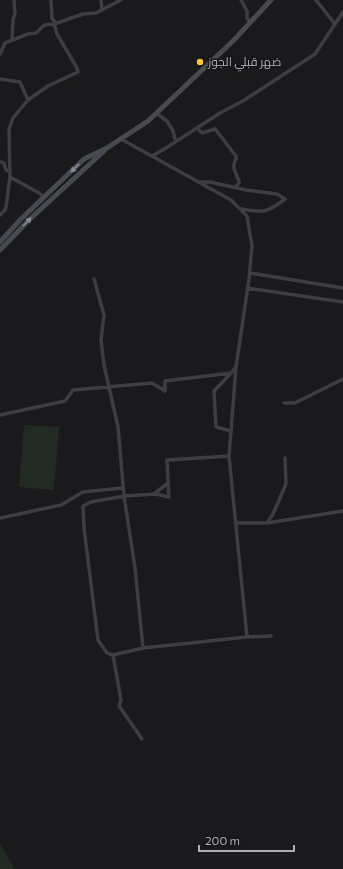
<svg xmlns="http://www.w3.org/2000/svg" width="343" height="869" viewBox="0 0 343 869" font-family="Commissioner,Cairo,sans-serif">
<style>
.pitch{fill:#212b23}
.lines{fill:none;stroke-linecap:round;stroke-linejoin:round}
.street{stroke:#3d3d43;stroke-width:3.5}
.secondary{stroke:#484a51;stroke-width:5}
.oneway{fill:#898c97}
.poi-dot{fill:#f7c737;stroke:#151517;stroke-width:1.5}
.labels{text-anchor:middle;stroke-width:3;stroke-linejoin:round;paint-order:stroke}
.poi-label{font-size:12px;fill:#acafbc;stroke:#151517;text-anchor:start}
</style>
<rect width="100%" height="100%" fill="#1a1a1c"/>
<path class="pitch" d="M24,425L59,427L54,490L19,487Z
M0,844L15,869H0Z"/>
<g class="lines">
<path class="street" d="M51,0L52,19L56,23
M101,0L102,10
M241,0L247,11V18L250,22
M316,0L335,24
M12,40L13,20L15,13L14,0
M0,54L5,43L28,34L36,33C42,28 44,22 54,25
M0,79L20,82L28,100L13,118L9,129L10,177L39,193L44,197
M28,100L48,86L78,72L77,68L57,34L54,24L83,14L96,13L121,0
M156,113L167,121L173,131L175,139L177,141
M197,128L202,133L215,129L236,156V159C231,167 236,173 239,181V183L235,187
M121,139L231,200L247,216L252,246L249,279L236,367L229,456L247,637
M152,156L166,148L220,113L243,101L315,54L343,12
M0,162L4,163L6,170L10,172
M200,182H210L246,190L277,194L285,199C267,213 263,213 241,209
M0,215L5,210L6,207L10,177
M250,273L343,288
M94,279L104,315L101,340L104,365L118,427L124,496L156,494L169,497L167,460L229,456
M247,288L343,302
M284,403H295L343,379
M0,415L65,401L73,390L152,383L165,391V381L231,373L235,368
M231,431L216,427L214,391L231,373
M154,494L168,483
M0,518L61,505L83,492L123,488
M235,523H267L343,511
M267,523L273,514L286,484L285,458
M143,648L135,568L124,496L91,502L83,506L84,528L98,640L107,653L113,655L143,648L247,637L271,636
M113,655L121,700L119,706L142,739"/>
<path class="secondary" d="M0,242L21,219L84,159L107,148L148,121L233,41L271,0
M0,250L30,219L104,151"/>
</g>
<defs><path id="oneway-solid" d="M-6-.8H1V-3.2L6.5 0L1 3.2V.8H-6Z"/></defs>
<g class="oneway">
<use href="#oneway-solid" transform="translate(75 168) rotate(136)"/>
<use href="#oneway-solid" transform="translate(27 222) rotate(-46)"/>
</g>
<circle class="poi-dot" cx="200" cy="62" r="4"/>
<g class="labels">
<g class="poi-label">
<text x="208" y="66">ضهر قبلي الجوز</text>
</g>
</g>
<path d="M199 845v6h95v-6" fill="none" stroke="#acafbc" stroke-width="2"/>
<text x="205" y="845" font-size="12" fill="#acafbc" stroke="#151517" stroke-width="3" paint-order="stroke">200 m</text>
</svg>
